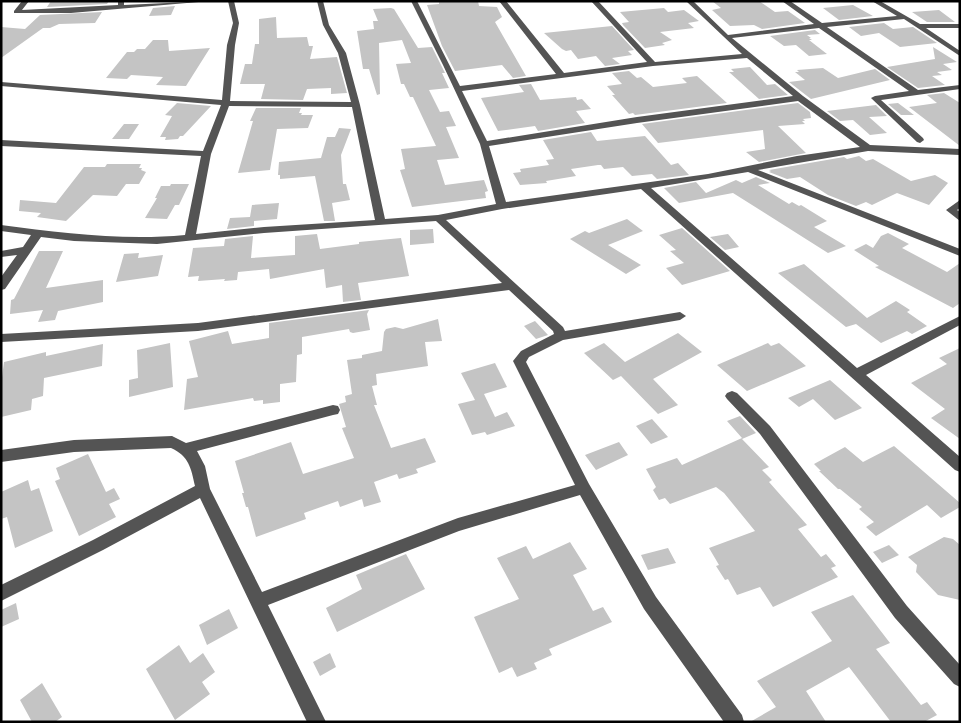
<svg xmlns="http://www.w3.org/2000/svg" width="961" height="723" viewBox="0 0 961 723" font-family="'Source Sans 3',sans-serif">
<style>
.building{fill:#c4c4c4}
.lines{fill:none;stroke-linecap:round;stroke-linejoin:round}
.minor{fill:#545454;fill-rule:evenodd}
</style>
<rect width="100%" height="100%" fill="#fff"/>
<path class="building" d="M51,1H109L107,4L47,7Z
M439,1H478L479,6L497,7L502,17L495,22L526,76L513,78L502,65L455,71L442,46L427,5L439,4Z
M712,1H759L775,12L788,11L805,23L762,29L754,25L730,26L712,10L721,8Z
M853,5L873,16L839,20L823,8Z
M175,6L171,15L149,16L153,8Z
M391,8L394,9L418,48L432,47L445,73H442L449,88L429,90L440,112L449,111L456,126L446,127L459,158L437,160L445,185L484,180L488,191L485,192L486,198L412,207L400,170L405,169L401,149L436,146L413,97H410L404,84H401L396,64L411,63L402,40L379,43L380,94L377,95L369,69H363L357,31L374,29L373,21H378L373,9Z
M664,8L668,12L684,10L699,21L688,23L694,28L660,32L672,40L662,43L665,45L645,48L623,25L622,23L629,22L620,12Z
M939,10L955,22H927L912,12Z
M102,12L95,23L59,24L50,28H43L1,58V27L25,29L40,15Z
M276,17L277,38L307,37L309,46H313L310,59L337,57L347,93L331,94V88L307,89L303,100L261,99L265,84H240L245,64H252L255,44H259V19Z
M884,23L893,29L913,27L937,43L900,47L879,33L861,36L849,27Z
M612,26L634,50L628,51L632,55L612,58L620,64L605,66L596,56L578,59L571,50L566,51L562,49L544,33Z
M815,30L820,34L807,35L811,38H809L812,40H809L827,54L809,56L796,45L784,46L770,36Z
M153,40H168L169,51L210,48L186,86L156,85L163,77L131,75L127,79L106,78L127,52H134L137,49H145Z
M933,47L957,62L943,64L952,70L937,72L942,75L932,76L945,85L918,88L887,67L935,59Z
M750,67L767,85L775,84L788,95L759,99L729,72H734L731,69Z
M823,68L838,78L875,69L890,80L811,99L789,82L805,80L795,72H799L797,70Z
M629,71L637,78L641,77L653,87L687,83L682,78L697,76L727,103L635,115L633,113L629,114L612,95H615L607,86L622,84L612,73Z
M531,84L540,100L576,97L577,100L582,99L591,109L576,111L585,123L538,131L535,126L498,131L481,98L524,92L519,85Z
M944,93L960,103V146L909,107L937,103L927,95Z
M177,103L211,106L183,136H180L178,139L165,140L166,137H160L172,116L165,115Z
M798,103L810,112L811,118L803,119L805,121H802L805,124L778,126L806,153L759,162L746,152L765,149L763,130L658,143L642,124Z
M898,103L914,115H901L888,104Z
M876,105L887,116L869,117L887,133L870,135L853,120L840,121L827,111Z
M256,108H301L299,113H302L301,115H313L308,128L277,129L270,170L238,173L253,121H250Z
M124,124H139L129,139H112Z
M339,128L351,129L341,155L343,184H346L350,200L332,203L335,221H324L315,176L280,179V175H278L279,162L321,158L327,137H335Z
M591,132L597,141L645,136L671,165L678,163L689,175L657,179L652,174L632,176L623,167L604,169L601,165H598L571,169L576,176L546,181L547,183L520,185L513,173L521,172L520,169L549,165L546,160L554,159L543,140Z
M859,156L866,161L873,159L911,181L935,175L948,183L929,205L897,193L872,205L866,202L856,206L828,195L800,177L787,179L769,172L771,171L769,170L844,157L847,159Z
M107,164H141L139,168H142L141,170L146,172L139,184H126L117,196L93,195L66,221L37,217L41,213L19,211L20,200L56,203L84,167H105Z
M756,177L770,183L758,185L789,204L792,202L799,206L801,205L827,221L814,227L846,246L828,253L733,193L679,203L664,188L696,182L706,193L736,180L742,183Z
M171,184H189L179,205H175L167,219L145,218L157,198H155L161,186H170Z
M279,203L277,219L254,221V226L227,229L230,218L250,217L252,205Z
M627,219L643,231L608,245L641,265L626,274L570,239L585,231L589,233Z
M682,228L730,271L682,285L666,268L684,263L670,251L676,250L659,235Z
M433,229L434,243L410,245V230Z
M888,233L909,244L902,248L947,272L960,263V303L953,308L875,267L879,266L854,250L866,244L873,248L881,236Z
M317,234L320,249L359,244V242L401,238L409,276L358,283L361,300L343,302L342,285L326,288L324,269L270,279L269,269L238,272L237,280L224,281L225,279L198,281L199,276L188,277L193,248L224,246L225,239L253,236L251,258L295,255V236Z
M728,234L739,247L725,250L710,237Z
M39,251H63L46,288L103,280V302L58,311L55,320L38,322L43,310L10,314L11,300L14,299Z
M139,253L138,258L163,255L158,276L116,282L124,254Z
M804,264L867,318L896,301L910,310L907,312L927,326L912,334L907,331L881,343L856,324L846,327L778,273Z
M369,310L367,314L370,330L353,333L350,332L349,329L302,337V354L297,355L296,382L280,384V402L263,404V400L254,401L253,398L184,410L187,379L198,377L189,341L228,331L232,344L269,338V323Z
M438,319L442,341L425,342L428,366L376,374L377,385L372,386L377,405H374L391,448L425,438L436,462L416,469L418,473L399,479L397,474L374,482L381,502L364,507L362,499L340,507L338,501L304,513L306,519L256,537L248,507H246L242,493H244L235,461L291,442L303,474L354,458L342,428L346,427L339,404L346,402L345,396L352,394L347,360L362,358V355L382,351L384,332L386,329L395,327L403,329Z
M535,321L548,335L536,339L524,326Z
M678,333L702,352L653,379L678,405L658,414L621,376L613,380L584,353L604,343L625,362Z
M170,343L173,387L129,397V380L138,378L137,350Z
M768,343L771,346L779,343L806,366L747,391L717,365Z
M103,344L102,366L44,378L43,396L32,399L31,410L1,417V385L4,362L46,352V356Z
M960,348V439L931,418L945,409L911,383L947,364L939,358Z
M495,363L507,387L484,394L495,417L507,412L515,426L487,435L485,432L472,435L458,404L475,400L461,373Z
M830,380L862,408L835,420L813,399L799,407L788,398Z
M740,416L756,433L742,439L769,467L762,470L772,480L769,482L807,525L798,529L821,557L826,554L836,566L831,568L838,577L773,607L760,587L737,595L728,579L725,580L716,566L719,565L709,548L755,531L724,493L716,487L670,504L665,498L659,500L653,490L656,487L646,469L677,458L682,465L742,438L727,421Z
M652,419L668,437L651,444L636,426Z
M619,442L628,455L596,470L585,455Z
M894,446L960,503V507L941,518L927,505L876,536L866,527L874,522L859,509L862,507L840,489H838L819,471H821L814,464L845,447L863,462Z
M88,454L106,492L114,488L120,499L109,504L116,517L79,536L55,481L60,479L56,468Z
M28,480L31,491L39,488L53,531L15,548L7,517L1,519V492Z
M944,537L953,539L960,545V600L938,595L916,572L917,565L908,557Z
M570,542L587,569L573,575L593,611L603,607L612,622L549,649L552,655L534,663L537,669L517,677L512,667L499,673L474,617L519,599L497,558L526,546L533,559Z
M889,545L899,555L882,563L873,552Z
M668,548L676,563L648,570L641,555Z
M406,554L425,589L337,632L326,608L362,589L356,575Z
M853,595L890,643L876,649L921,705L927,702L937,715L924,722H891L849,667L806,691L826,722H750L776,707L757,681L832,641L811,612Z
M16,603L19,619L1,627V610Z
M229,609L238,628L207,645L199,625Z
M179,645L190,663L203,653L215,672L202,682L210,694L175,720L146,669Z
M330,653L336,667L320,676L313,662Z
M42,683L62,717L55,722H32L20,700Z"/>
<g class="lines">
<path class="minor" d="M22,1H29L22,10L118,5V1H124V5L210,1L71,13H14V11Z
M228,1H234L239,23L235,45L230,101L351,102L338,53L323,25L317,1H323L329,25L346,53L360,105L385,219L438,215L496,204L480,144L443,65L411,1H417L460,86L556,74L499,1H506L564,73L647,62L591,1H598L655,62L742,54L686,1H693L728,35L814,24L782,1H790L822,23L897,16L872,1H880L920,24H960V28H926L960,51V56L904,19L827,27L918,90L960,85V89L881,100L923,138L924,140L920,143L917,142L871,98L875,96L909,91L819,28L732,38L803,96L870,145L960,149V155L868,151L758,170L960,249V256L748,172L651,188L857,368L960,316V325L866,375L960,457V472L955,470L641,189L502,209L446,220L563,327L565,331L680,312L686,316L680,320L563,340L529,357L526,362L589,484L656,597L742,715L744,722H724L644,609L580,495L459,531L268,605L326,722H307L200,498L103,550L1,601V585L93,540L195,486C191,468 189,456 171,448L74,452L1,462V450L74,440L172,436L186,443L333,405L338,406L340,410L338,414L333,415L197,451L205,466L210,489L262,592L458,518L575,485L513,361L521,351L554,334L553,331L509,290L198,331L1,342V334L198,323L502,283L436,221L264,233L157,244L74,241L41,237L5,289L1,290V277L17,255L1,257V251L23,247L31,235L1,231V225C62,233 124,241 185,235L201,156L1,146V140L203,151L221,105L1,86V82L222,100L227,45L233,23ZM747,58L793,96L637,117L487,141L462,91L653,66ZM798,101L860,147L797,156L708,174L506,202L489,146L637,123ZM229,106L352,107L375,220L264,227L196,234L211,154Z
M960,200V208L957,210L960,212V221L946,210Z
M732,391L737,393L770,426L907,606L960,665V687L954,684L895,618L760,434L727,399L725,396L727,393Z"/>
</g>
<rect width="961" height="723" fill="none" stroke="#000000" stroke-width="5"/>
</svg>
